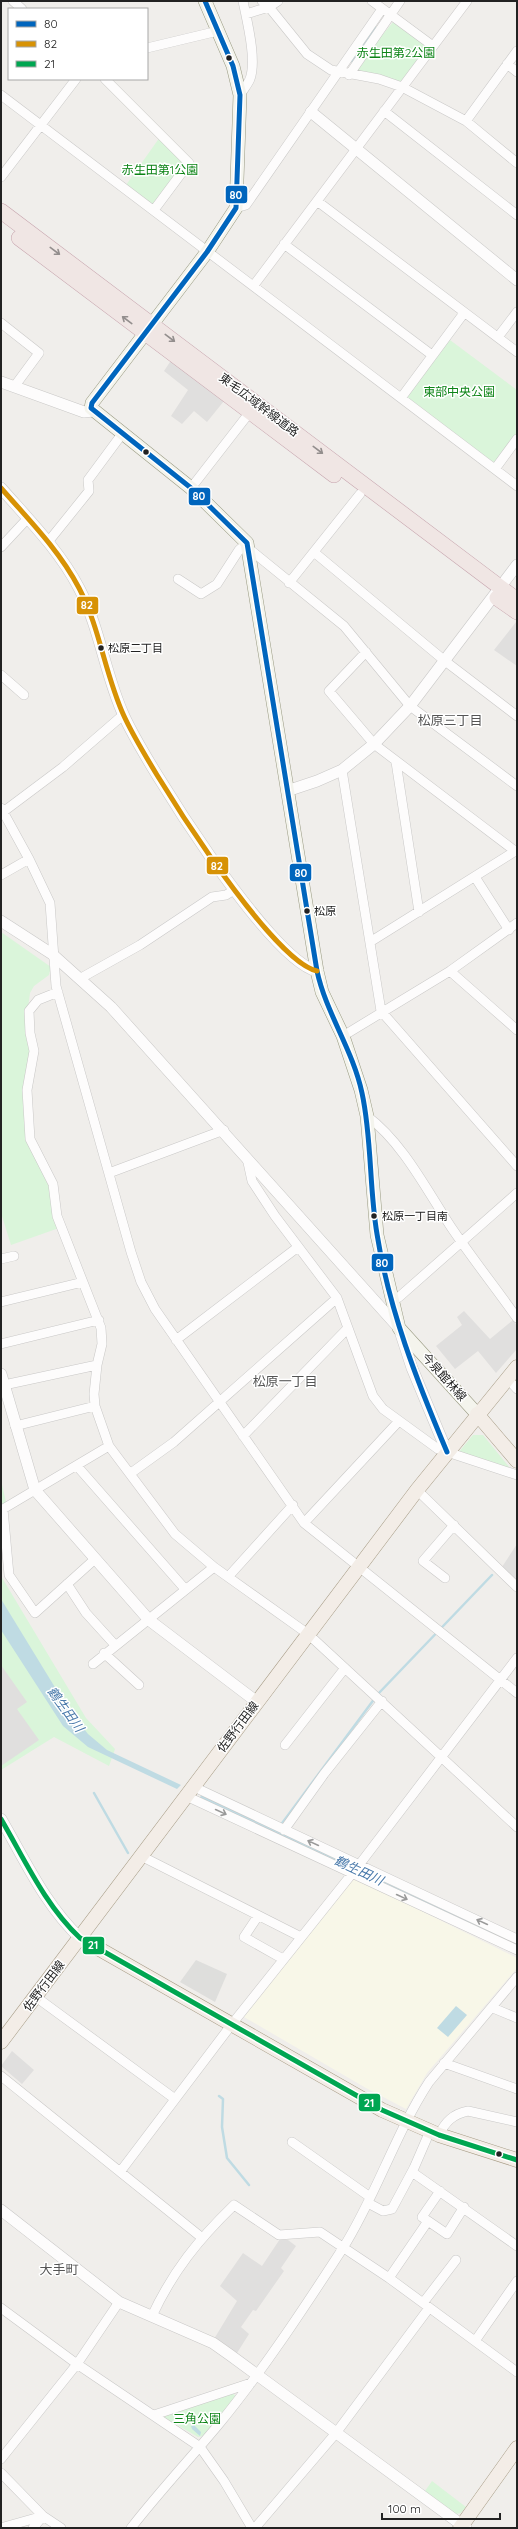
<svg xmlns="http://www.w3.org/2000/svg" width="518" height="2529" viewBox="0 0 518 2529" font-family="Quicksand,'Noto Sans JP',sans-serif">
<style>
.education{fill:#f8f7e8}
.religious{fill:#dededc}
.park{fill:#daf5da}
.parking{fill:#e0dfde}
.water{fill:#bfdbe3}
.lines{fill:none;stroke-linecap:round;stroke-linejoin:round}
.stream{stroke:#bfdbe3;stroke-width:2.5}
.river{stroke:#bfdbe3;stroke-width:14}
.minor-casing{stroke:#c9c8c7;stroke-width:10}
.tertiary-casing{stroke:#c9c8c7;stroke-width:12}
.secondary-casing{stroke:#999a82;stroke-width:14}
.primary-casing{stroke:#a79c86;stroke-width:15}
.trunk-casing{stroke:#c5a2ac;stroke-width:16}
.minor{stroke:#fdfcfc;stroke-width:9}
.tertiary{stroke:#fdfcfc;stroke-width:11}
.secondary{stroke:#f4f4ed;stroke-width:13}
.primary{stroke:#f3ede7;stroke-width:14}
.trunk{stroke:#f0e6e4;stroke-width:15}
.bus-1-casing{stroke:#fff;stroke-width:8}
.bus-2-casing{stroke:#fff;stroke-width:8}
.bus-3-casing{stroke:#fff;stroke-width:8}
.bus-1{stroke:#0065bd;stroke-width:5}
.bus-2{stroke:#d79205;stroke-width:5}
.bus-3{stroke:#00a651;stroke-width:5}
.oneway{stroke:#938e8d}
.oneway2{stroke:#9a9a9a}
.bus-dot{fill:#222;stroke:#fff;stroke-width:1.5}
.labels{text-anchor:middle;stroke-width:3;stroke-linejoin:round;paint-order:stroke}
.bus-label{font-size:11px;fill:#222;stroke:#fff;text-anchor:start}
.park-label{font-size:12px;fill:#0c8416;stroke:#fff}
.street-label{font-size:12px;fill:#222;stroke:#fff}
.neighbourhood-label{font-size:13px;fill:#555;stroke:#fff}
.water-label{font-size:13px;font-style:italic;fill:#4a7aab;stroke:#fff}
.line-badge{stroke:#fff;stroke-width:1.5}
.badge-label{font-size:11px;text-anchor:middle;font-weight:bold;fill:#fff}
</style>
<rect width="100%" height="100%" fill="#f0eeeb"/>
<path class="education" d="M354,1878L517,1958V1968L427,2073L406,2109L366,2088L244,2017Z"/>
<path class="religious" d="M196,1960L227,1974L215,2002L180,1982Z"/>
<path class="park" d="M394,21L431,47L400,87L350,73Z
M160,137L189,163L155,208L126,185Z
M450,340L517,390V434L497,461L493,462L408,399V394Z
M1,932L51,967L49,975L34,986L30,993L28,1008L30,1052L25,1121L49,1185L59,1228L11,1245L1,1213Z
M473,1435H483L510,1468L507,1470L458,1453Z
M1,1480L6,1502L1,1535Z
M1,1576L86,1718L115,1749L109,1766L54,1737L1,1770Z
M233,2393L236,2397L203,2436L198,2437L162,2416Z
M432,2481L466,2507L461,2513L456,2514L425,2491Z"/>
<path class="parking" d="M172,359L224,401L207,422L194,411L182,424L171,416L188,390L164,371Z
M516,622L517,623V666L494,650Z
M464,1311L490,1339L513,1320L517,1326V1349L496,1373L478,1351L455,1369L436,1346L462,1325L457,1317Z
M517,1544V1582L502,1567Z
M1,1665L27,1702L17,1709L39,1740L1,1766Z
M12,2051L34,2070L22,2084L1,2066Z
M280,2239L288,2240L296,2246L281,2268L284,2271L256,2311L253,2310L241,2327L249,2334L237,2353L214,2339L237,2301L220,2286L243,2253L262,2266Z"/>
<path class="water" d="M1,1599L67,1707L88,1734L107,1750L181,1785L177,1789L88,1747L63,1726L1,1630Z
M202,1794L517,1942V1947L199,1799Z
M456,2006L467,2015L448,2037L437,2028Z
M194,2425L201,2432L200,2436L192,2429L191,2426Z"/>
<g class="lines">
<path class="stream" d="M378,1694L492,1575
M94,1793L128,1853
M280,1826L375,1698
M219,2096L223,2099L222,2127L227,2158L249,2185"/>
<path class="river" d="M356,57L373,33"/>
<g class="minor-casing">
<path id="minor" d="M13,1L22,9
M262,1L269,7L278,1
M372,1L433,46
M246,14L269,7L307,54L331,70L379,79L402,87L466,121L517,163
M147,48L218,31
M507,64L517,72
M349,75L400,1
M105,79L189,163L154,210
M1,95L517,486
M240,95C243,90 248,84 250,79C257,60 247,21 243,1
M384,111L517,215
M466,121L517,51
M1,177L76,79
M317,201L517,352
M236,208L246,205L382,9
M284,244L432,355
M254,285L467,1
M1,323L39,353L14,387
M498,337L517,312
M401,398L464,313
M495,469L517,439
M191,488L250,412
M48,542L89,491L88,480L122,434
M1,547L28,518
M248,548L344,626L410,706L517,786
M315,553L445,661L517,716
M178,579L201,594L217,584L239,550L247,543
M289,583L360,494
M366,652L329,691L374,744L515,851
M1,675L24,695
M396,762L419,912
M342,770L381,1011L517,1166
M1,808L29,859L50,903L56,986L131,1252L141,1282L155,1309L304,1523L517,1693
M3,812L63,767L123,715
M1,875L29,859
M475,877L509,930
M370,942L517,850
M450,971L517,1030
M81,978L140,945L212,897L226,895L234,890
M58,992L38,1000L29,1011L30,1033L34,1051L27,1090L30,1139L53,1184L57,1216L101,1328L102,1344L97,1365L94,1394L95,1406L109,1446L175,1534L214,1567L308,1634L517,1827
M343,1036L450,971L517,923
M367,1116C403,1143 426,1189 451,1227C472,1258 495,1287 517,1318
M247,1158L252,1181L275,1216L337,1298L373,1396L383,1409L438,1449L517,1475
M109,1173L224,1130
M1,1259L14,1256
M392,1301L399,1297L517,1193
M1,1302L83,1282
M176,1340L298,1247
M1,1344L99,1320
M507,1378L517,1389
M4,1385L97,1365
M15,1426L95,1406
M243,1436L348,1328
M77,1466L185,1589
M131,1473L174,1442L337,1298
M417,1490L517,1587
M304,1523L399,1421
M95,1559L35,1613L9,1575L3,1509L109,1446
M228,1577L293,1505
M445,1578L423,1561L454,1525
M67,1584L86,1613L115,1645
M104,1653L139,1685
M93,1664L214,1567
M285,1745L345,1668
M192,1786L517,1939
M186,1796L517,1950
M284,1830L324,1774L382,1701
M141,1856L301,1937
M258,1916L244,1937L283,1959
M36,1997L175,2099
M493,2008L517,2018
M444,2063L517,2089
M1,2076L201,2237
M439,2135C445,2122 453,2114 468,2111L517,2122
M292,2142L370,2197
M120,2172L232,2024L359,1865L517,1658
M412,2172L517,2246
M368,2203L383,2211L392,2209L414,2168L430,2131
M428,2221L422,2217L440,2191
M389,2278L428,2221L447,2234L464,2207
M423,2303L456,2260
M1,2308L77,2364L200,2447L224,2481L252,2528
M152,2316C173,2271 198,2240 234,2205L279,2235L320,2232L389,2278L517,2372
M475,2341L517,2281
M154,2415L251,2383
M1,2459L77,2364L119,2302
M1,2473L43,2516L33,2528
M1,2528L43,2516L61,2528
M131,2528C159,2492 190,2459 219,2424C264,2369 304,2308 343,2248C376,2196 395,2134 429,2082L517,1977
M255,2528L336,2433L429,2308"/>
</g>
<g class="tertiary-casing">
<path id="tertiary" d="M311,112L517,280
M1,382L84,412L93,411
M1,488C29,520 59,550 79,588C100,628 105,675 124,716C146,764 270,961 317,971
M287,791L317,781L342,770L374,744L410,706L517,565
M1,921L52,954L111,1007L399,1328L412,1368L447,1452
M1,1374L35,1490L149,1620L257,1702
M1,1819C25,1860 45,1905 80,1938
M1,2210L119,2302L213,2343L230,2355L466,2528"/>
</g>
<g class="secondary-casing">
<path id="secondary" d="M205,1L233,66L240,95L236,208L207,252L92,403L91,408L191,488L247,543L317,971L322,992L343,1036L361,1090L367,1116L377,1235L399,1328L477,1414"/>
</g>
<g class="primary-casing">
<path id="primary" d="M477,1414L517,1461
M80,1938L382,2110L439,2135L517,2160
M1,2042L417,1490L517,1367
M460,2528L517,2448"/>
</g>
<g class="trunk-casing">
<path id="trunk" d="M1,211L517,600
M19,238L334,475
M497,598L517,612"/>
</g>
<use href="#minor" class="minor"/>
<use href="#tertiary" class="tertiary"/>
<use href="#secondary" class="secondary"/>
<use href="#primary" class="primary"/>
<use href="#trunk" class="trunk"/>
<g class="bus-1-casing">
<path id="bus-1" d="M205,1L233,66L240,95L236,208L207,252L92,403L91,408L191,488L247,543L317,971C326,1013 353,1050 362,1093C372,1139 369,1187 377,1234C389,1310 417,1381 447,1452"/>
</g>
<g class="bus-2-casing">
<path id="bus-2" d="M1,488C29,520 59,550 79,588C100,628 105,675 124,716C146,764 270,961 317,971"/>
</g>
<g class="bus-3-casing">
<path id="bus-3" d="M1,1819C25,1860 45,1905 80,1938L382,2110L439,2135L517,2160"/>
</g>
<use href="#bus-1" class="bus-1"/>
<use href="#bus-2" class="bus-2"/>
<use href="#bus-3" class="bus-3"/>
</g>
<defs><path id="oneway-shaft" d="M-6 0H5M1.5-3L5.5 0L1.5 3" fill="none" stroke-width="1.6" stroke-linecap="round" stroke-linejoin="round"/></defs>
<g class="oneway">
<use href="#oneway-shaft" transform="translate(55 251) rotate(37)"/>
<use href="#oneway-shaft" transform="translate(127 320) rotate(-143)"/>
<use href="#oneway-shaft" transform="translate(170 338) rotate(37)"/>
<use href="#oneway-shaft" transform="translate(318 450) rotate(37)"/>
</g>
<g class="oneway2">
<use href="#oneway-shaft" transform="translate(221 1812) rotate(25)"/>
<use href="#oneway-shaft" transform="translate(313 1843) rotate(-155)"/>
<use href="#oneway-shaft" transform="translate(402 1897) rotate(25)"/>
<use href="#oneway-shaft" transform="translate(482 1922) rotate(-155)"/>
</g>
<g class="bus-dot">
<circle cx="229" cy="58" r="3.5"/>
<circle cx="146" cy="452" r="3.5"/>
<circle cx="101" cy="648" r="3.5"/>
<circle cx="307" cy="911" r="3.5"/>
<circle cx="374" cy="1216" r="3.5"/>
<circle cx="499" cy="2154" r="3.5"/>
</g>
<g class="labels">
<g class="bus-label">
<text x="108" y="652">松原二丁目</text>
<text x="314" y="915">松原</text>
<text x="382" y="1220">松原一丁目南</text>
</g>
<g class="park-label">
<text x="396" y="57">赤生田第2公園</text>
<text x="160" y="174">赤生田第1公園</text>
<text x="459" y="396">東部中央公園</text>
<text x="197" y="2423">三角公園</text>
</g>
<g class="street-label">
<text transform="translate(259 405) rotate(37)" y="4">東毛広域幹線道路</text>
<text transform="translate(444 1377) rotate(48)" y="4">今泉館林線</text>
<text transform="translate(238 1727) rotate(-53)" y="4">佐野行田線</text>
<text transform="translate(44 1986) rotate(-53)" y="4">佐野行田線</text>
</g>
<g class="neighbourhood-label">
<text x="450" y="725">松原三丁目</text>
<text x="285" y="1386">松原一丁目</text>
<text x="59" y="2274">大手町</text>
</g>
<g class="water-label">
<text transform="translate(66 1709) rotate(54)" y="5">鶴生田川</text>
<text transform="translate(359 1870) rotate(25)" y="5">鶴生田川</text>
</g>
</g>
<g class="line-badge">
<rect x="225" y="185" width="23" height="19" rx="4" fill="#0065bd"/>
<rect x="188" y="487" width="23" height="19" rx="4" fill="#0065bd"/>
<rect x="76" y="596" width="23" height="19" rx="4" fill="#d79205"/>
<rect x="206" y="856" width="23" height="19" rx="4" fill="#d79205"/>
<rect x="289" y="863" width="23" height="19" rx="4" fill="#0065bd"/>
<rect x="371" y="1253" width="23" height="19" rx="4" fill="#0065bd"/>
<rect x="82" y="1936" width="23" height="19" rx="4" fill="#00a651"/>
<rect x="358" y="2093" width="23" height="19" rx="4" fill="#00a651"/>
</g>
<g class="badge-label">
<text x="236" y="199">80</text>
<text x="199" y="500">80</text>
<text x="87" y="609">82</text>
<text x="217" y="870">82</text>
<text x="301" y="877">80</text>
<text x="382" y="1267">80</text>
<text x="93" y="1949">21</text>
<text x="369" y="2107">21</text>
</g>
<rect width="518" height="2529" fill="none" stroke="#222222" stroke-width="4"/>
<rect x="8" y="8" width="140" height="72" fill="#ffffff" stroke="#a7a7a7"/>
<rect x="16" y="21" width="20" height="6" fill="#0065bd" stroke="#a7a7a7"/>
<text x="44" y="28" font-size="12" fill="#222222">80</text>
<rect x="16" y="41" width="20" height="6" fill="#d79205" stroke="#a7a7a7"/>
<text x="44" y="48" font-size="12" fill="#222222">82</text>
<rect x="16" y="61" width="20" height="6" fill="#00a651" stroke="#a7a7a7"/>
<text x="44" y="68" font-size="12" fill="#222222">21</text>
<path d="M382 2513v6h118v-6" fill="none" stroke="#222222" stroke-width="2"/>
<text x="388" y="2513" font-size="12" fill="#222222" stroke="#ffffff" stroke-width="3" paint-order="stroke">100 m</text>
</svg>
